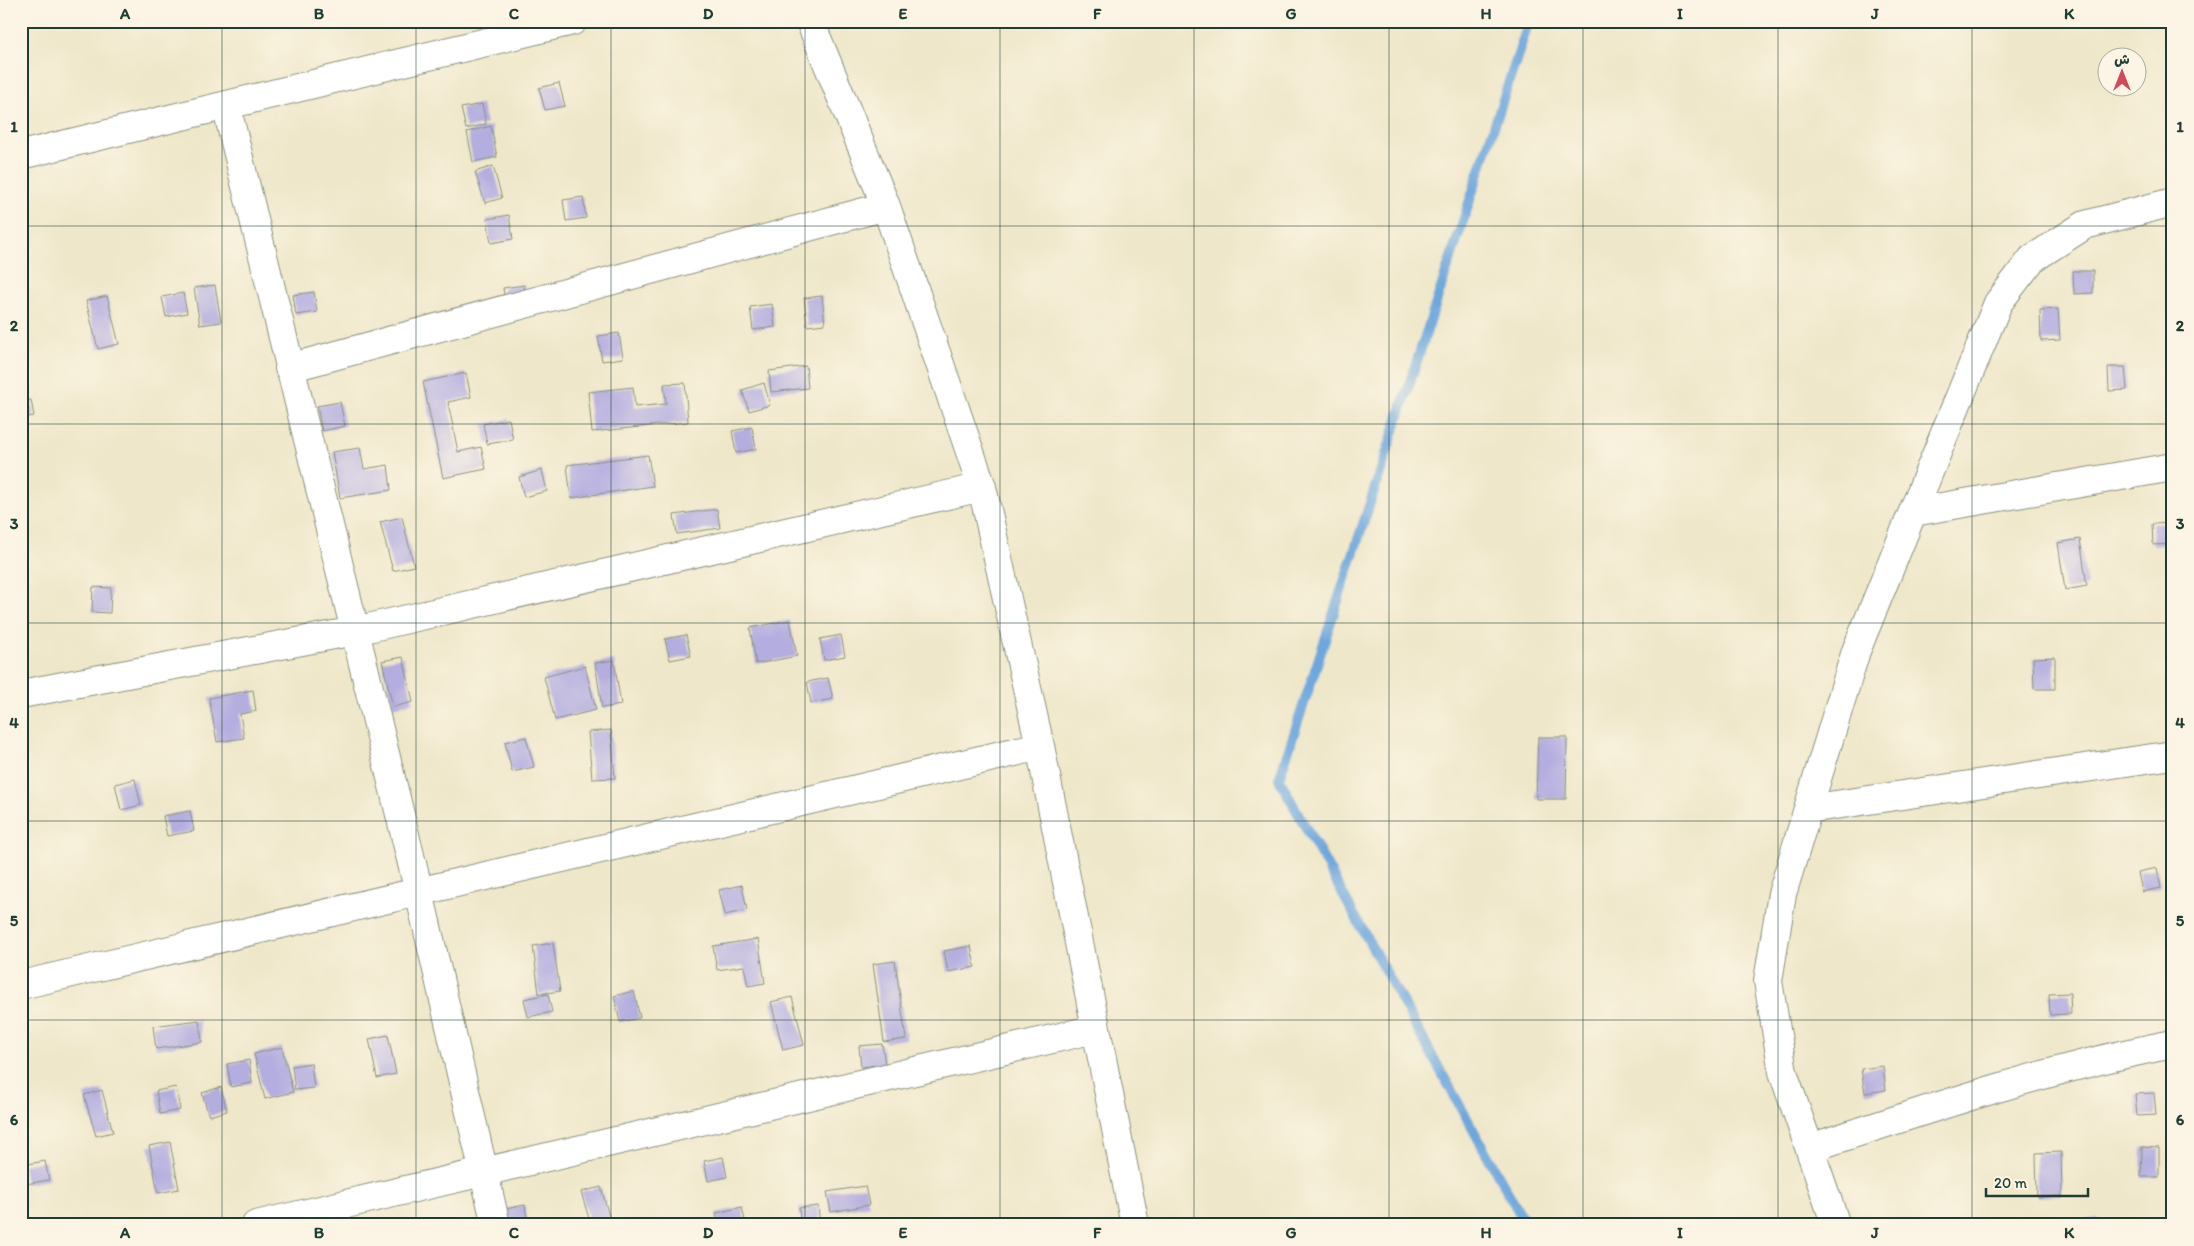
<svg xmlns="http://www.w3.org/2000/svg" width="2194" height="1246" viewBox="0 0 2194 1246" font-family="Itim,'Playpen Sans Arabic',sans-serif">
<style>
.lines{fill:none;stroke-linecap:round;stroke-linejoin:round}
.stream{stroke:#6ea7dd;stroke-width:10}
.building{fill:#b4ade0}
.street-casing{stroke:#87927e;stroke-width:30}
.street{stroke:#fff;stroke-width:28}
.grid{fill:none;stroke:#1f3d34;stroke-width:1;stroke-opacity:0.55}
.neatline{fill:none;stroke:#1f3d34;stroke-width:2}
.grid-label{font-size:16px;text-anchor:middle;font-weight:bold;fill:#1f3d34}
</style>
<rect width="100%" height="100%" fill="#fcf5e5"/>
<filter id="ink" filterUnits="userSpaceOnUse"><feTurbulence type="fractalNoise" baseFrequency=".02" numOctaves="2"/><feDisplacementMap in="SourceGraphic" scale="10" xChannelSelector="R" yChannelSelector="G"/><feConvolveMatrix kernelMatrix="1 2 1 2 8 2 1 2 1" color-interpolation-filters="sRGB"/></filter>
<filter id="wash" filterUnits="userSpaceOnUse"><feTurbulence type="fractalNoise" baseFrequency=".0096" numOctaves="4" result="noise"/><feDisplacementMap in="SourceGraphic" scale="20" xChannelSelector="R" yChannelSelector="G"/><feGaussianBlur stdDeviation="1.12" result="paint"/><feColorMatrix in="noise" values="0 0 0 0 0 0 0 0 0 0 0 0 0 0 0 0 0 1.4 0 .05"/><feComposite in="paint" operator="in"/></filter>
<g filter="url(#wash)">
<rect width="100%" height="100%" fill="#efe7c9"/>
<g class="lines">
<path class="stream" d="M1526,1225L1279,779L1529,21"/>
</g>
<g id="blocks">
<path class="building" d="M559,83L565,106L545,110L539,88Z
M482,104L486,124L466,129L461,108Z
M491,126L497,157L473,162L467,132Z
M493,166L502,198L485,203L475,172Z
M583,197L586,218L566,221L563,200Z
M509,215L513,239L491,243L487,219Z
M2073,271H2093V293L2074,294Z
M215,285L221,322L200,325L194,288Z
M524,285L528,305L506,309L503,288Z
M314,292L317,312L296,315L293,295Z
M183,293L187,313L166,317L162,297Z
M107,296L119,344L98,349L86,301Z
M822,296L825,324L807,326L804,298Z
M772,304L775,327L753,330L750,307Z
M2058,309L2060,340L2041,341L2040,310Z
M619,333L623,358L602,361L598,336Z
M806,366L808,388L771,392L769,371Z
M2108,367H2125L2127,390L2109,391Z
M466,373L471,397L448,402L458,452L481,447L486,469L443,478L423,382Z
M685,383L688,422L592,432L588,392L633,387L635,407L666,404L664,384Z
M764,383L770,405L749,411L742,390Z
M31,400L34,416L21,418V401Z
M340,402L345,426L322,431L317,406Z
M509,419L513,440L487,444L483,424Z
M752,427L756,449L736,453L732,431Z
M360,448L364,469L388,465L391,490L340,498L332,452Z
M648,455L653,486L571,498L567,465Z
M542,470L547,491L524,497L519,477Z
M717,509L720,528L677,534L674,515Z
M402,517L414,566L393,571L380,522Z
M2173,523V544L2153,545L2152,524Z
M2080,539L2087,586L2065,590L2058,543Z
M93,587L111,588L110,613L92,612Z
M790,620L797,656L756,664L750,628Z
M686,635L691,656L670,660L665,639Z
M841,635L845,656L824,660L820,639Z
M403,657L413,702L393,707L382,661Z
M2055,657V689H2034L2033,658Z
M614,660L621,705L602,708L595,663Z
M585,666L596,710L555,720L544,677Z
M828,678L833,699L811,703L807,682Z
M253,690L256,711L240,714L244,738L217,742L209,698Z
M611,730L615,778L592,779L588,732Z
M526,737L534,767L512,772L505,742Z
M1538,737H1567L1566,799H1536Z
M135,779L141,805L121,810L115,784Z
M190,811L194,831L167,836L163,816Z
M2157,868L2161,888L2142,892L2138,872Z
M2173,884V904H2170L2167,885Z
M742,885L747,910L725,915L719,890Z
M758,939L765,983L748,986L744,966L717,970L713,946Z
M553,943L560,991L539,994L533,946Z
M971,946L975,967L948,972L944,951Z
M895,961L906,1039L884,1042L873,964Z
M634,991L640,1018L620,1022L614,996Z
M2070,993L2071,1014L2050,1015L2049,994Z
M548,994L552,1012L528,1017L524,999Z
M792,997L804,1045L783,1050L771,1002Z
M199,1020L202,1042L156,1049L153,1026Z
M388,1035L396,1074L377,1078L369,1039Z
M882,1044L885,1064L861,1067L859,1046Z
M282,1047L293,1092L265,1099L254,1054Z
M249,1060L252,1083L231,1087L227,1064Z
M311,1063L314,1088L295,1090L292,1066Z
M1883,1066L1886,1090L1865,1093L1861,1069Z
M176,1087L180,1110L160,1114L156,1091Z
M221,1087L227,1111L209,1116L202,1093Z
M102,1090L113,1132L96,1136L84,1095Z
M2154,1093L2156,1115L2137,1116L2135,1094Z
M170,1142L179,1189L158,1193L149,1146Z
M2142,1147L2159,1148V1177H2141Z
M2061,1152L2062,1196L2037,1197L2036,1153Z
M723,1157L727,1177L708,1181L704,1161Z
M45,1161L49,1180L26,1184L23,1165Z
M865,1186L869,1205L831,1212L827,1192Z
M601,1187L610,1220H607L609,1225H591L581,1192Z
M525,1205L528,1225H508L505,1209Z
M818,1206L820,1225H801L799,1208Z
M742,1207L746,1225H718L716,1213Z
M2098,1218L2099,1225H2060L2059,1224Z"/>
</g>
</g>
<g filter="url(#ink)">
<use href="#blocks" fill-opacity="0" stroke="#87927e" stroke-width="1"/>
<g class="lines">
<g class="street-casing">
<path id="street" d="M810,21L886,206L982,487L1040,746L1135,1225
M226,105L419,892L496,1225
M21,155L573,21
M289,368L886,206
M1913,512L2173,467
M21,694L355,631L982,487
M1808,809L2173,755
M21,985L1040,746
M1810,1148C1929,1109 2049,1068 2173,1044
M256,1225L1095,1029
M1836,1225L1783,1072L1768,981L1782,894L1856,651L1998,303L2032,259L2085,225L2173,202"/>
</g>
<use href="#street" class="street"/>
</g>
</g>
<path class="grid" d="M222,21V1225M416,21V1225M611,21V1225M805,21V1225M1000,21V1225M1194,21V1225M1389,21V1225M1583,21V1225M1778,21V1225M1972,21V1225M21,226H2173M21,424H2173M21,623H2173M21,821H2173M21,1020H2173"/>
<rect width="2194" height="1246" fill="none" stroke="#fcf5e5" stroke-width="55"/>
<g transform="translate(2122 72)"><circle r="24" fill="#fcf5e5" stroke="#a4ab9e"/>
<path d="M0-4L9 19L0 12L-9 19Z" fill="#d1495b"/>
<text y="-8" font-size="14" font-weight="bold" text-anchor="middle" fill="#1f3d34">ش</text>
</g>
<path d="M1986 1188v8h102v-8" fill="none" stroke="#1f3d34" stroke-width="2.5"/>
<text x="1994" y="1188" font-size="15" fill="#1f3d34" stroke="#fcf5e5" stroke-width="4" paint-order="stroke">20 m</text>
<rect x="28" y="28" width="2138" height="1190" class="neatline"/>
<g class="grid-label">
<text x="125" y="19">A</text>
<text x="319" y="19">B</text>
<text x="514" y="19">C</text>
<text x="708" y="19">D</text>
<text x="903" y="19">E</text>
<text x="1097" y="19">F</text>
<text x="1291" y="19">G</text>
<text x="1486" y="19">H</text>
<text x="1680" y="19">I</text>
<text x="1875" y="19">J</text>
<text x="2069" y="19">K</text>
<text x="14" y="132">1</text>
<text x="2180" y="132">1</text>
<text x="14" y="331">2</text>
<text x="2180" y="331">2</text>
<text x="14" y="529">3</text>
<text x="2180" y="529">3</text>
<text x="14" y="728">4</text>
<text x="2180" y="728">4</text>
<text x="14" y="926">5</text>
<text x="2180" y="926">5</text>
<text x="14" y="1125">6</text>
<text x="2180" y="1125">6</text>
<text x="125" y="1238">A</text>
<text x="319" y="1238">B</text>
<text x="514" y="1238">C</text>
<text x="708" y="1238">D</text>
<text x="903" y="1238">E</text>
<text x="1097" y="1238">F</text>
<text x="1291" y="1238">G</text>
<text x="1486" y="1238">H</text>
<text x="1680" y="1238">I</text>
<text x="1875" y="1238">J</text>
<text x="2069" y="1238">K</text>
</g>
</svg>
